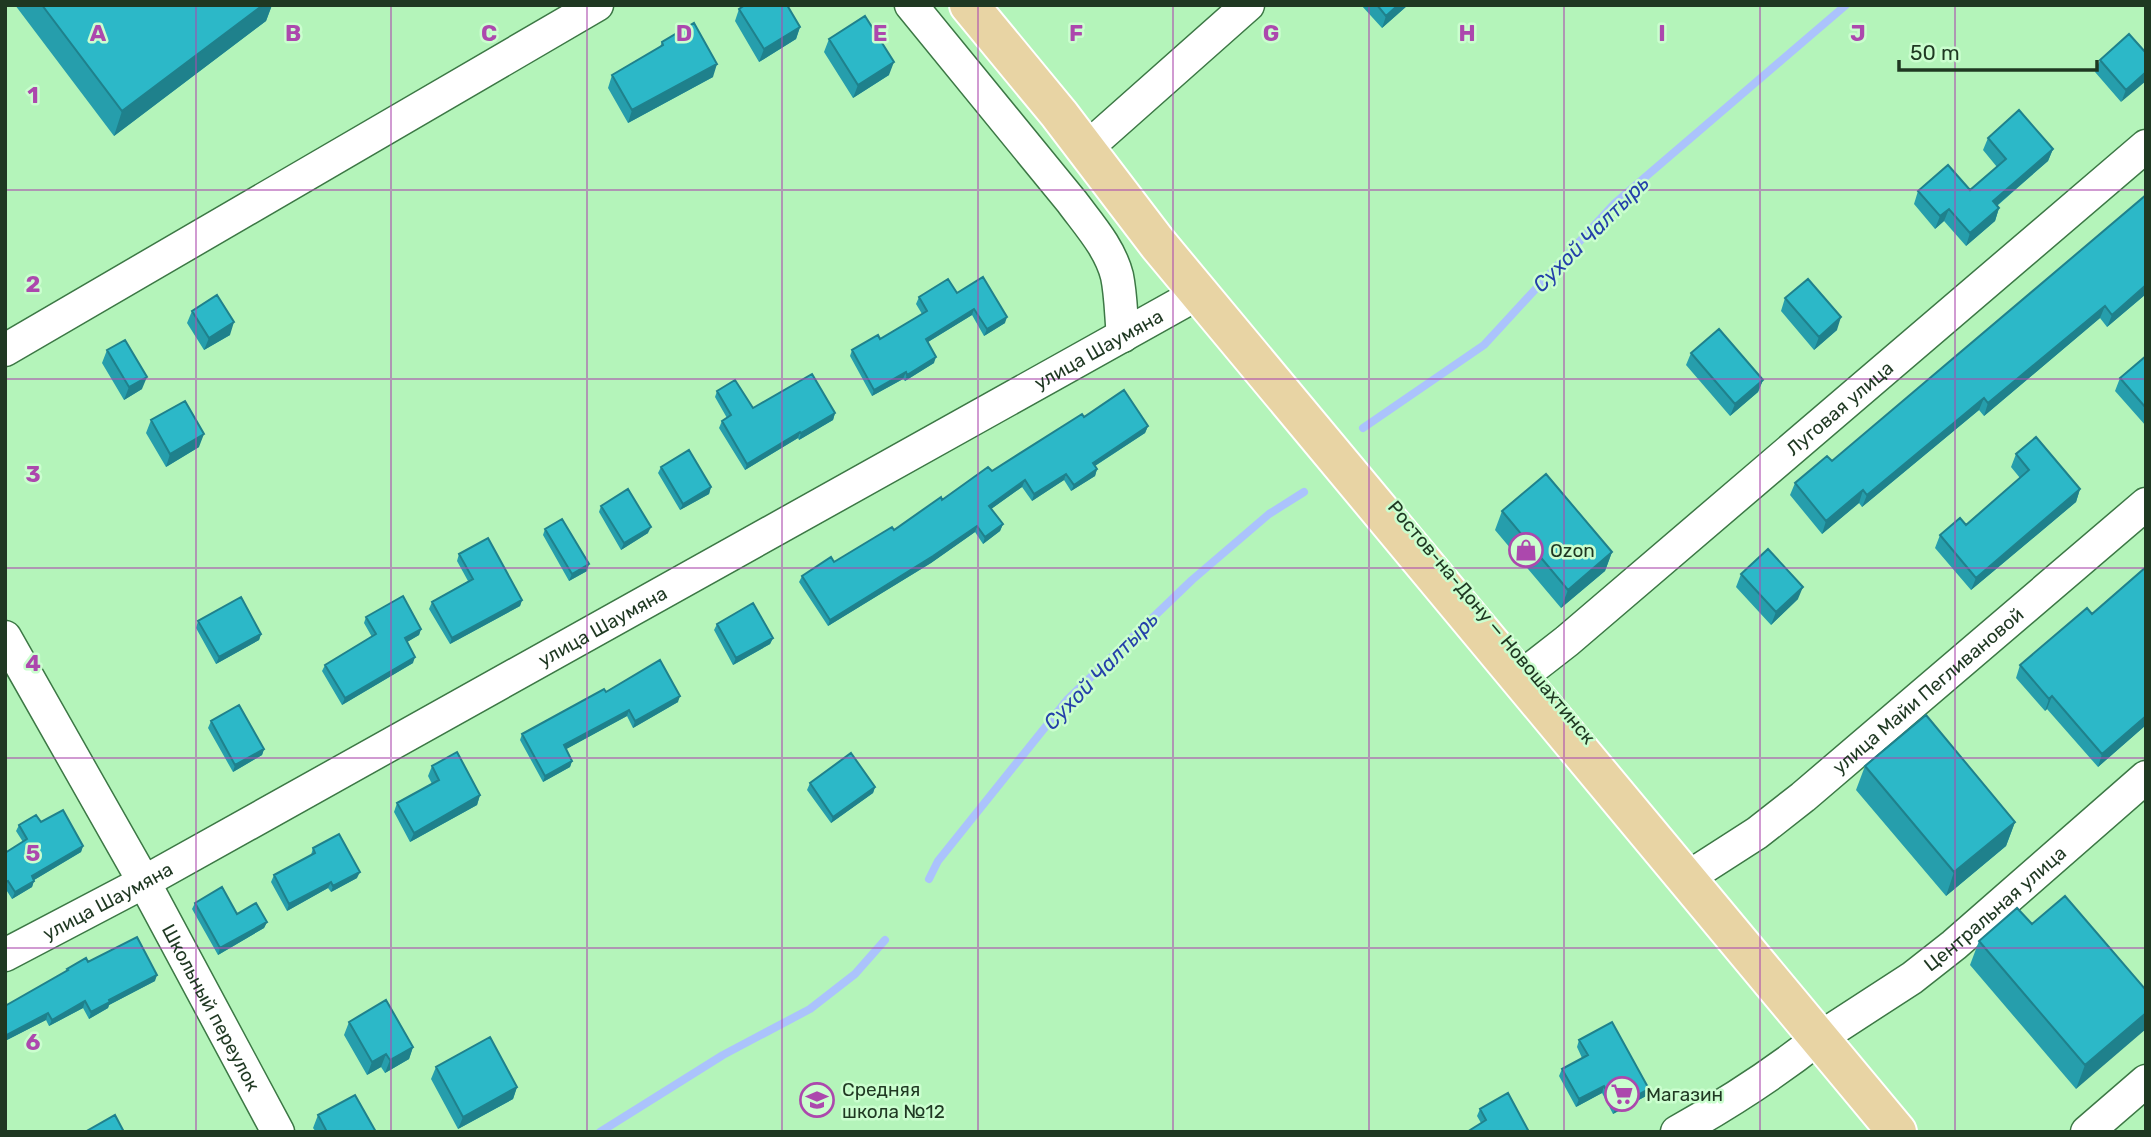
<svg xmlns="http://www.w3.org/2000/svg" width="2151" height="1137" viewBox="0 0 2151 1137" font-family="Rubik,sans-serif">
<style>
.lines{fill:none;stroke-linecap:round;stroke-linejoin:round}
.stream{stroke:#abc3fc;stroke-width:8}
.minor-casing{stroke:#3c7845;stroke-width:35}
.primary-casing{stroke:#fff;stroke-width:42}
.minor{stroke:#fff;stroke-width:32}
.primary{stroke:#e8d4a4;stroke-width:38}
.wall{fill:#269eac}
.shaded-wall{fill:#1f818c}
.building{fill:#2cb8c8;stroke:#1f818c;stroke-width:2}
.grid{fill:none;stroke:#ac48ad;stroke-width:2;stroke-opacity:0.55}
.labels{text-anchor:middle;stroke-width:5;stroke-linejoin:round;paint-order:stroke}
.street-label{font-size:19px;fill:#1f3822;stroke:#cbfecf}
.poi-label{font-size:19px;fill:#1f3822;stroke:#cbfecf;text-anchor:start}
.water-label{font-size:21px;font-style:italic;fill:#2440aa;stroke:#cbfecf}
.grid-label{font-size:23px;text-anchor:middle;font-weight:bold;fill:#ac48ad;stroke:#cbfecf;stroke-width:5;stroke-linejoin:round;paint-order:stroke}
</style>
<rect width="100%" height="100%" fill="#b4f4ba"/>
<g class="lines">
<path class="stream" d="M1363,428L1484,345L1615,203L1846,5
M929,879L938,861L1067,700L1192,580L1269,514L1304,492
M600,1132L723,1055L810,1009L855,974L885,940"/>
<g class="minor-casing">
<g id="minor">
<path d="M911,5L1072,202C1089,225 1110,248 1117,276C1121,295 1121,317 1123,336"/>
<path d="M1089,146L1248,5"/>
<path d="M5,350L597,5"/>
<path id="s1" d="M5,637L144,882L278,1132"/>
<path id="s2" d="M1531,669L1567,641L2146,146"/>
<path id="s3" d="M1701,869L1757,833L1803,797L2146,504"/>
<path id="s4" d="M5,955L144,882L1199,293"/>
<path id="s5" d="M1835,1028L1912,978L1954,945L2146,777"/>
<path d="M1677,1132C1727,1104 1774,1074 1819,1038"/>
<path d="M2087,1132L2146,1081"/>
</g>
</g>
<g class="primary-casing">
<path id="primary" d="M969,5L1059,114L1158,244L1897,1132"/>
</g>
<use href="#minor" class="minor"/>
<use href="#primary" class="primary"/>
</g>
<path class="wall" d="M15,5H272L266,21L114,136Z
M1361,5H1408L1382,28Z
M739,9L800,27L796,39L759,62L735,21Z
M829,39L889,75L853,98L824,52Z
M662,42L713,77L628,123L608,88L612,75L660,47Z
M2146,53L2121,102L2095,72L2100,60Z
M1988,138L2053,149L2048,161L1997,206L1999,208L1995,221L1966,246L1944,221L1935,229L1914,204L1918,191L1970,190L1997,167L1983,150Z
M2146,195V294L2107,327L2100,318L1984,416L1979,410L1862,507L1859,503L1822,534L1790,495L1795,483L1832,461Z
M957,293L1005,323L984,336L972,315L928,342L934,363L905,381L903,379L872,396L850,356L852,350L880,339L922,314L916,304L919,297Z
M1785,298L1837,330L1814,350L1781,311Z
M192,311L230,335L204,350L187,323Z
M107,350L142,389L124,400L102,363Z
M1691,353L1763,380L1758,392L1730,416L1686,365Z
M2146,356V426L2115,391L2120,378Z
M717,391L753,408L835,413L833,420L799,440L798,438L745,470L719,428L722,421L727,418L715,397Z
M1084,417L1148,426L1145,433L1095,466L1097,469L1095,476L1071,491L1064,480L1032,501L1022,487L991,509L1003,524L1000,531L983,544L975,532L931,563L828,626L799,582L802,576L834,562L894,530L942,500Z
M151,420L199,447L166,467L146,433Z
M2016,454L2080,489L2076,502L1971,590L1935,548L1940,535L1966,525L2020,478L2011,467Z
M661,467L711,487L709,494L680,510L658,473Z
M601,506L648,533L621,550L599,512Z
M1502,511L1612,552L1605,571L1561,608L1495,530Z
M545,529L587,571L569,581L543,535Z
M459,554L522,600L520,606L450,644L429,609L432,602L468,581L457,561Z
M1741,574L1798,599L1771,625L1736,587Z
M366,617L421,629L419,635L407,642L413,663L342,705L322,671L325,665L372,637L364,623Z
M198,621L261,634L259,640L216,664L196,628Z
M717,624L773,638L770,644L733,665L714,630Z
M2020,665L2146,725L2098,767L2047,709L2045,711L2016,678Z
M606,692L678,702L633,728L627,716L566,749L572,761L570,767L543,782L520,740L522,734Z
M211,721L264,749L262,755L233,772L208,728Z
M432,766L480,795L477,805L410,842L394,812L397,803L432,784L428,776Z
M1865,766L2015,822L2006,846L1946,896L1856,790Z
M810,783L875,787L873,793L831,823L807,790Z
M41,822L83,846L81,852L34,880L32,887L12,899L5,888V853L23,842L16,831L19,825Z
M313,848L357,878L331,892L328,888L287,911L271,882L274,875L311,855Z
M195,903L237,914L267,922L264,928L218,955L192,909Z
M2032,924L2146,990L2076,1089L1970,965L1979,941Z
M88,962L155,981L109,1005L108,1008L89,1019L83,1008L49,1026L46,1020L5,1041L66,971L67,969Z
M349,1022L413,1047L409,1059L385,1073L381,1067L367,1075L344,1035Z
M1579,1040L1646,1096L1613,1114L1602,1093L1576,1107L1559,1076L1562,1069L1582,1058L1577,1047Z
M436,1067L517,1087L513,1099L458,1129L431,1079Z
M1480,1109L1529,1132L1481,1123L1477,1116Z
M318,1115L376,1132H316L313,1128Z"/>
<path class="shaded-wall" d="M263,5H272L266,21L114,136L122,111Z
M1398,5H1408L1382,28L1386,16Z
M800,27L796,39L759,62L764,49Z
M894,62L889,75L853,98L858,85Z
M717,64L713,77L628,123L632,110Z
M2146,72V81L2121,102L2126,90Z
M2053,149L2048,161L1988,213L1993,201Z
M1999,208L1995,221L1966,246L1970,233Z
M1949,209L1944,221L1935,229L1940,216Z
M2146,285V294L2107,327L2112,315Z
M2105,306L2100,318L1984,416L1988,403Z
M974,309L972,315L923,345L926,339Z
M1007,317L1005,323L984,336L987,329Z
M1841,317L1837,330L1814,350L1819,337Z
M234,322L230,335L204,350L209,338Z
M936,357L934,363L905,381L907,375Z
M906,372L903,379L872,396L874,390Z
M147,377L142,389L124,400L129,387Z
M1763,380L1758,392L1730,416L1735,404Z
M1984,398L1979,410L1862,507L1867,495Z
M835,413L833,420L799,440L801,433Z
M1148,426L1145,433L1090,469L1093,463Z
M800,432L798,438L745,470L747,464Z
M204,434L199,447L166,467L170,454Z
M1097,469L1095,476L1071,491L1074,485Z
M1066,474L1064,480L1032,501L1034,494Z
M1025,480L1022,487L987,512L989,506Z
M711,487L709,494L680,510L683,504Z
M2080,489L2076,502L1971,590L1976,578Z
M1863,490L1859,503L1822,534L1826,521Z
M1003,524L1000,531L983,544L985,537Z
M977,526L975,532L931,563L828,626L830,620Z
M651,527L648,533L621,550L624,543Z
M1612,552L1605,571L1561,608L1568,590Z
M589,564L587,571L569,581L572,574Z
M1803,587L1798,599L1771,625L1776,612Z
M522,600L520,606L450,644L452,638Z
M421,629L419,635L402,645L405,638Z
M261,634L259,640L216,664L219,657Z
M773,638L770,644L733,665L736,658Z
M415,657L413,663L342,705L345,698Z
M680,696L678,702L633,728L635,721Z
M2052,696L2047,709L2045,711L2049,699Z
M629,710L627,716L561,752L564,745Z
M2146,716V725L2098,767L2102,754Z
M264,749L262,755L233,772L235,765Z
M572,761L570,767L543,782L545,776Z
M875,787L873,793L831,823L833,817Z
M480,795L477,805L410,842L414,833Z
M2015,822L2006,846L1946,896L1954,872Z
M83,846L81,852L29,883L32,876Z
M360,872L357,878L331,892L333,886Z
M34,881L32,887L12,899L15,892Z
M331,882L328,888L287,911L289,904Z
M267,922L264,928L218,955L220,948Z
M157,975L155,981L109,1005L108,1008L89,1019L91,1012L109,1000Z
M85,1001L83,1008L49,1026L52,1020Z
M48,1013L46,1020L5,1041V1036Z
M2146,1013V1029L2076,1089L2085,1065Z
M413,1047L409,1059L385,1073L390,1060Z
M386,1054L381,1067L367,1075L372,1062Z
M1604,1086L1602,1093L1576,1107L1579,1099Z
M517,1087L513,1099L458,1129L463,1117Z
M1649,1089L1646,1096L1613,1114L1616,1107Z"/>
<path class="building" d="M42,5H263L122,111Z
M745,5H787L800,27L764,49L739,9Z
M1377,5H1398L1386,16Z
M865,16L894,62L858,85L829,39Z
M694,23L717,64L632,110L612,75L663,45L662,42Z
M2129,34L2146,53V72L2126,90L2100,60Z
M2019,110L2053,149L1993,201L1999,208L1970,233L1949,209L1940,216L1918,191L1948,165L1970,190L2006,159L1988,138Z
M2146,195V285L2112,315L2105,306L1988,403L1984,398L1867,495L1863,490L1826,521L1795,483L1827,456L1832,461Z
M983,277L1007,317L987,329L974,309L926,339L936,357L907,375L906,372L874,390L852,350L878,335L880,339L927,311L919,297L948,279L957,293Z
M1808,279L1841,317L1819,337L1785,298Z
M217,295L234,322L209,338L192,311Z
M1719,329L1763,380L1735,404L1691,353Z
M125,340L147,377L129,387L107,350Z
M2146,356V408L2120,378Z
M812,374L835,413L801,433L800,432L747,464L722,421L731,415L717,391L735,380L753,408Z
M1124,390L1148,426L1093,463L1097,469L1074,485L1066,474L1034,494L1025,480L989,506L1003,524L985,537L977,526L933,556L830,620L802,576L831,557L834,562L892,527L894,530L941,497L942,500L988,467L992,471L1082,414L1084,417Z
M185,401L204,434L170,454L151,420Z
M2036,437L2080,489L1976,578L1940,535L1960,518L1966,525L2029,470L2016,454Z
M689,450L711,487L683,504L661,467Z
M1546,474L1612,552L1568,590L1502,511Z
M628,489L651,527L624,543L601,506Z
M562,519L589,564L572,574L545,529Z
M488,538L522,600L452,638L432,602L473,579L459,554Z
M1768,549L1803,587L1776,612L1741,574Z
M2146,567V716L2102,754L2052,696L2049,699L2020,665L2087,608L2092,614Z
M403,596L421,629L405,638L415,657L345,698L325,665L376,634L366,617Z
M241,597L261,634L219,657L198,621Z
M753,603L773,638L736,658L717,624Z
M660,660L680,696L635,721L629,710L564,745L572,761L545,776L522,734L604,689L606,692Z
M239,705L264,749L235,765L211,721Z
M1926,715L2015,822L1954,872L1865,766Z
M457,752L480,795L414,833L397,803L439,780L432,766Z
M851,753L875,787L833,817L810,783Z
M63,810L83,846L32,876L34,881L15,892L8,881L5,882V853L27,839L19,825L36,815L41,822Z
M339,834L360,872L333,886L331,882L289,904L274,875L315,853L313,848Z
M222,887L237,914L256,903L267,922L220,948L195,903Z
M2065,896L2146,990V1013L2085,1065L1979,941L2017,908L2032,924Z
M137,937L157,975L109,1000L110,1002L91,1012L85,1001L52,1020L48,1013L5,1036V1006L68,970L67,969L86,958L88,962Z
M386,1000L413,1047L390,1060L386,1054L372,1062L349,1022Z
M1612,1022L1649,1089L1616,1107L1604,1086L1579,1099L1562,1069L1588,1055L1579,1040Z
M490,1037L517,1087L463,1117L436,1067Z
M1508,1093L1529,1132H1467L1486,1120L1480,1109Z
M355,1095L376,1132H327L318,1115Z
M115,1115L124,1132H85Z"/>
<path class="grid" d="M196,5V1132M391,5V1132M587,5V1132M782,5V1132M978,5V1132M1173,5V1132M1369,5V1132M1564,5V1132M1760,5V1132M1955,5V1132M5,190H2146M5,379H2146M5,568H2146M5,758H2146M5,948H2146"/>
<defs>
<g id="shop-ring" transform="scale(1.75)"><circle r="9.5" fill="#cbfecf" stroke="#ac48ad" stroke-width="1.5"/><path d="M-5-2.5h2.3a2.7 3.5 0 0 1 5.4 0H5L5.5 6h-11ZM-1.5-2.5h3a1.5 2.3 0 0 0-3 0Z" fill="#ac48ad"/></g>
<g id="supermarket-ring" transform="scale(1.75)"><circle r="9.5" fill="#cbfecf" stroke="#ac48ad" stroke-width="1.5"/><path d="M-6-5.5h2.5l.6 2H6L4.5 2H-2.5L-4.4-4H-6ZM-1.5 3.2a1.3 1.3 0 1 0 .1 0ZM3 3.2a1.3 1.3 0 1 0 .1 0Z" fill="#ac48ad"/></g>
<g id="school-ring" transform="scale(1.75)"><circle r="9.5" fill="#cbfecf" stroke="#ac48ad" stroke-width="1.5"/><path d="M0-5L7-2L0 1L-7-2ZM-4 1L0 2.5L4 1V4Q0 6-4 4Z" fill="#ac48ad"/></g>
</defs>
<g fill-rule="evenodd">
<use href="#shop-ring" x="1526" y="550"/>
<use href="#supermarket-ring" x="1622" y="1094"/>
<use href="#school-ring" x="817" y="1100"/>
</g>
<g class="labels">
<g class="street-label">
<text dy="7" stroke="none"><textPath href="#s4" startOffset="1250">улица Шаумяна</textPath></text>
<text dy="7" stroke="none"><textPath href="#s2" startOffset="404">Луговая улица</textPath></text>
<text transform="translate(1492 622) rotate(50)" y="7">Ростов-на-Дону — Новошахтинск</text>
<text dy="7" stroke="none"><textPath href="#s4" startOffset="682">улица Шаумяна</textPath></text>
<text dy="7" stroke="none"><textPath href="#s3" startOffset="289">улица Майи Пегливановой</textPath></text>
<text dy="7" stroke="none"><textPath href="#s4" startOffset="116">улица Шаумяна</textPath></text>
<text dy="7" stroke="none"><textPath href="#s5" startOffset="200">Центральная улица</textPath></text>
<text dy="7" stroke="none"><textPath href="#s1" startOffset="424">Школьный переулок</textPath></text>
</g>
<g class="poi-label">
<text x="1550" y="557">Ozon</text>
<text x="842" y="1096">Средняя<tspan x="842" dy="22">школа №12</tspan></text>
<text x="1646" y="1101">Магазин</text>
</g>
<g class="water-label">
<text transform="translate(1591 234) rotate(-45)" y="7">Сухой Чалтырь</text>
<text transform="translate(1101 671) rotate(-46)" y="7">Сухой Чалтырь</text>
</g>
</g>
<g class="grid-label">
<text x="98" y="41">A</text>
<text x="293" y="41">B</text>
<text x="489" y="41">C</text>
<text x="684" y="41">D</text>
<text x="880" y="41">E</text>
<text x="1076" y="41">F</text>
<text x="1271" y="41">G</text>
<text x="1467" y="41">H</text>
<text x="1662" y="41">I</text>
<text x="1858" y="41">J</text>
<text x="33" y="103">1</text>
<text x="33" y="292">2</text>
<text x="33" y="482">3</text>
<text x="33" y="671">4</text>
<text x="33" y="861">5</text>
<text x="33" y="1050">6</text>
</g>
<rect width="2151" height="1137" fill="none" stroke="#1f3822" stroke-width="14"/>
<path d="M1899 60v10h198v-10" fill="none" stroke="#1f3822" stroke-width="3.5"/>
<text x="1910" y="60" font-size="21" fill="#1f3822" stroke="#cbfecf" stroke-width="5" paint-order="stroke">50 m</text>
</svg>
